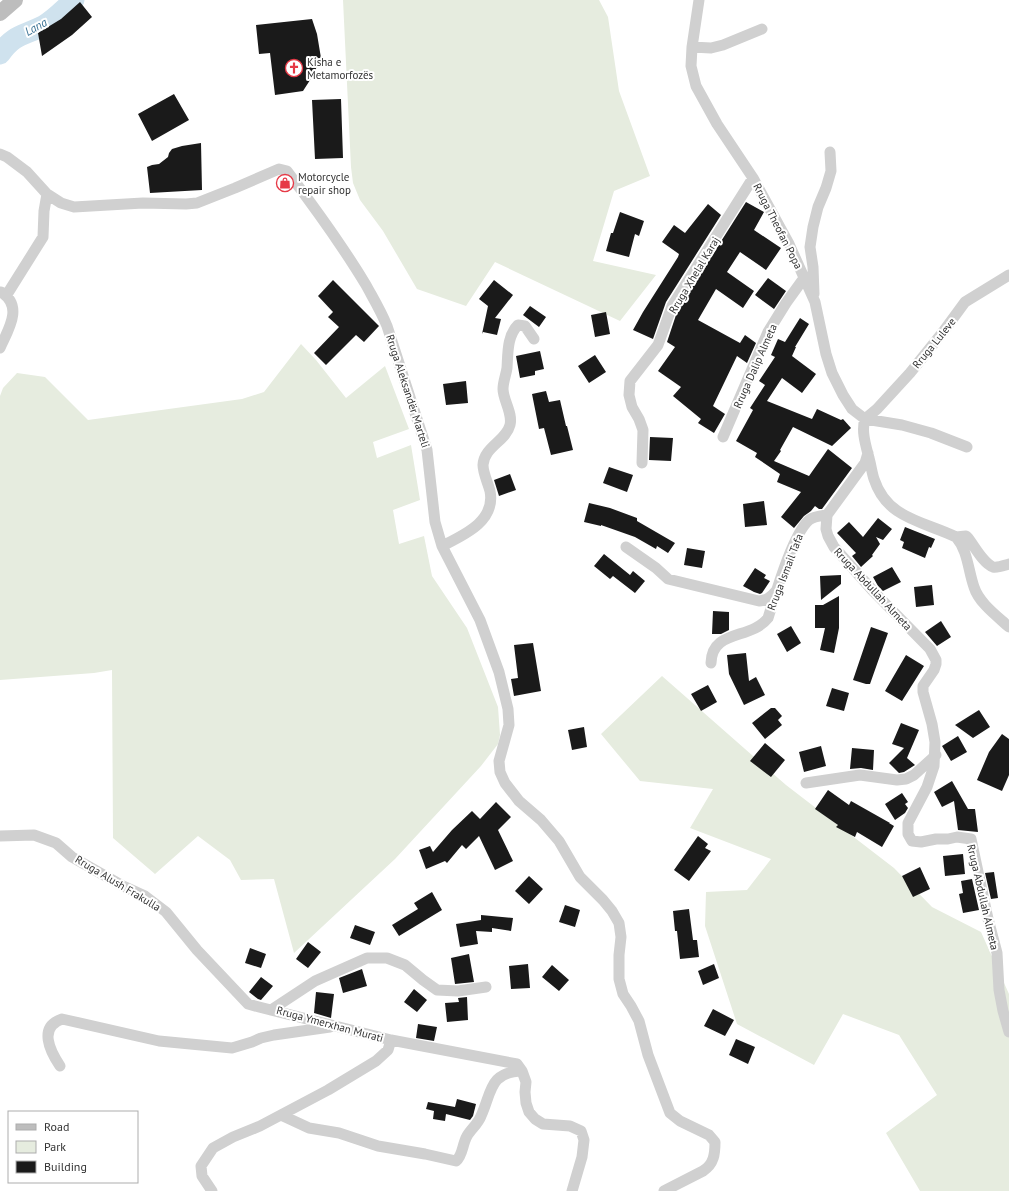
<svg xmlns="http://www.w3.org/2000/svg" width="1009" height="1191" viewBox="0 0 1009 1191" font-family="'PT Sans',sans-serif">
<style>
.green{fill:#e6ecdf}
.lines{fill:none;stroke-linecap:round;stroke-linejoin:round}
.river{stroke:#cfe2ee;stroke-width:21}
.building{fill:#1a1a1a}
.minor{stroke:#d0d0d0;stroke-width:11}
.secondary{stroke:#bdbdbd;stroke-width:16}
.labels{text-anchor:middle;stroke-width:4;stroke-linejoin:round;paint-order:stroke}
.poi-label{font-size:11px;fill:#333;stroke:#fff;text-anchor:start}
.street-label{font-size:11px;fill:#333;stroke:#fff}
.water-label{font-size:12px;font-style:italic;fill:#3f7597;stroke:#fff}
</style>
<rect width="100%" height="100%" fill="#fff"/>
<path class="green" d="M343,0H599L608,17L619,91L650,176L614,191L593,261L656,275L620,321L495,262L466,306L417,289L383,231L360,200L353,183L351,167Z
M301,344L316,360L346,398L385,366L409,429L373,442L377,458L411,445L420,500L393,510L399,544L424,536L432,576L467,628L498,707L500,735L498,744L481,766L395,859L294,953L274,879L241,880L230,860L198,836L155,874L113,838L112,670L94,673L0,680V396L3,388L17,373L45,377L88,420L242,399L264,392Z
M662,676L786,785L894,868L932,907L981,932L1009,994V1191H920L886,1133L937,1095L899,1035L843,1014L814,1065L737,1024L705,926L706,892L747,890L771,859L690,828L713,789L640,781L601,734Z"/>
<g class="lines">
<path class="river" d="M0,54C14,34 23,36 43,26C55,19 64,9 74,0"/>
</g>
<path class="building" d="M80,2L92,17L72,35L42,56L38,33L61,19Z
M312,19L317,34L321,58L312,77L303,91L275,95L270,53L259,54L256,25Z
M174,94L189,120L152,141L138,114Z
M341,99L343,158L315,159L312,100Z
M201,143L202,190L150,193L147,167L152,165L159,164L168,157L169,153L172,149L182,146Z
M746,202L764,212L754,230L781,248L766,270L740,252L727,272L754,291L743,308L716,289L698,320L740,343L745,335L756,343L747,363L737,356L713,406L725,414L714,433L698,423L701,419L673,396L681,387L658,371L675,347L667,342L678,309Z
M708,204L721,215L666,302L653,339L633,330L643,312L678,257L679,254L662,242L674,225L685,233Z
M620,212L644,221L639,236L635,234L629,257L606,251L611,233H613Z
M768,278L786,291L774,309L755,295Z
M333,280L379,326L364,342L356,335L326,365L314,353L339,327L328,317L333,312L318,296Z
M494,280L513,295L495,318L501,319L497,335L483,332L482,334L488,306L479,299Z
M530,306L546,317L539,327L523,315Z
M606,312L610,334L595,337L591,315Z
M800,318L809,324L795,347H796L792,356L816,374L802,393L782,378L767,401L812,419L817,409L841,420L843,419L851,428L832,446L793,427L780,450L781,451L774,461L809,476L828,449L852,468L822,509H819L815,506L811,511L804,516L794,528L781,517L801,492L777,482L780,474L755,457L757,453L736,441L753,410L750,408L765,385L759,381L775,357L771,355L778,339L785,342Z
M540,351L544,369L535,371V375L520,378L516,356Z
M595,355L606,372L589,383L578,366Z
M466,381L468,403L446,405L443,384Z
M546,391L549,402L560,400L566,426H567L573,450L551,455L544,428L539,429L532,394Z
M650,437L673,438L671,461L649,460Z
M609,467L633,475L627,492L603,483Z
M510,474L516,490L499,496L494,480Z
M764,501L767,525L745,527L743,504Z
M589,503L610,508L637,518V521L675,543L668,553L657,546L656,549L635,537L601,525V526L584,522Z
M878,518L892,529L883,540L876,537L880,544L872,555L873,556L861,567L852,556L856,553L837,533L849,522L863,537Z
M905,527L935,539L931,548L929,547L925,558L902,548L904,542L900,540Z
M687,548L705,551L702,568L684,565Z
M604,554L630,575L633,571L645,581L635,593L613,576L610,579L594,566Z
M892,567L901,582L883,591L878,586L873,577Z
M755,568L766,575L764,578L770,581L762,593L760,594L754,592L743,586Z
M841,575V584L821,600L820,576Z
M932,585L934,605L916,607L914,587Z
M839,596V628L834,653L820,650L825,628H815V605H823Z
M713,611L729,612V630L721,634H712Z
M941,621L951,637L937,646L925,632Z
M791,626L801,643L787,652L777,634Z
M871,627L888,633L870,684H866L853,680Z
M533,643L541,691L514,696L511,679L518,678L514,645Z
M746,653L749,681L756,677L765,695L744,705L729,674L727,655Z
M906,655L924,666L902,701L885,691Z
M708,685L717,702L701,711L691,694Z
M832,688L849,693L844,711L826,706Z
M771,708H775L782,716L778,720L782,725L765,739L752,723Z
M979,710L990,727L973,738L955,725Z
M901,723L919,730L907,758L915,765L904,772L899,773L889,763L904,748L892,744Z
M584,727L587,747L572,750L568,730Z
M1002,734L1009,739V775L1002,791L977,780L989,752Z
M958,736L967,752L951,761L942,746Z
M765,743L785,760L771,777L750,761Z
M821,746L826,766L804,772L799,752Z
M852,748L874,750L873,770L861,768L850,769Z
M952,781L968,809H975L978,832L958,830L954,801L942,807L934,792Z
M828,790L849,805L851,801L890,823H889L894,826L882,847L857,832L855,837L836,827L838,825L815,809Z
M902,793L908,802L905,804L908,808L905,813L895,820L885,804Z
M496,802L511,817L498,830L513,861L495,870L479,836L466,849L462,845L447,863L445,861L426,869L419,850L430,846L433,852L452,830L472,811L480,819Z
M698,836L708,844L705,848L711,851L689,881L674,870Z
M963,854L965,874L945,876L943,856Z
M920,867L930,889L913,897L902,876Z
M994,872L998,898L991,899L985,873Z
M529,876L543,889L529,904L515,891Z
M972,879L979,910L963,913L959,894L963,893L961,881Z
M432,892L442,910L399,936L392,925L418,909L414,903Z
M565,905L580,910L575,927L559,922Z
M689,909L693,940H697L699,957L680,959L677,931H675L673,911Z
M481,915L513,918L511,931L492,928V932L476,931L478,944L460,947L456,924L481,920Z
M355,925L375,932L370,945L350,938Z
M308,942L321,952L308,968L296,959Z
M250,948L266,954L261,968L245,963Z
M469,954L474,982L455,984L451,958Z
M528,964L530,988L511,989L509,966Z
M714,964L719,978L703,985L698,971Z
M552,965L569,980L559,991L542,977Z
M362,969L367,986L343,993L339,978Z
M261,977L273,986L261,1000L258,999L249,992Z
M414,989L427,1000L417,1012L404,1002Z
M316,992L334,994L331,1018L314,1013Z
M467,997L468,1020L447,1022L445,1003L459,1002L458,998Z
M713,1009L734,1020L725,1036L704,1026Z
M418,1024L437,1027L434,1041L416,1038Z
M736,1039L755,1047L748,1064L729,1055Z
M457,1099L476,1104L473,1116L470,1120L446,1114L445,1121L433,1119L434,1111L426,1109L428,1102L455,1107Z"/>
<g class="lines">
<path class="minor" d="M699,0L692,47L691,66L696,86L717,124L753,178L789,244L815,302L826,354L832,373L843,395L852,409L865,419C861,431 866,446 869,458C871,465 872,473 874,479C887,519 923,521 956,537C968,551 968,570 974,587C979,603 997,616 1009,627
M692,47L711,48L723,45L762,29
M0,154L7,157L27,172L47,194L61,203L74,207L143,203L186,204L197,203L235,188L279,169L287,171C315,208 342,245 366,285C373,298 381,311 387,326L427,450L435,522L442,546L480,620L499,672L508,709L509,725L499,761L500,772L505,783L519,801L541,820L559,841L580,877L603,900L612,911L619,923L621,937L619,955V979L623,994L631,1006L639,1021L648,1055L670,1113L680,1121L709,1135L715,1142C715,1154 714,1164 703,1171L664,1191
M814,294L813,267L810,247L813,227L818,207L826,188L831,171L830,152
M6,296L43,237L44,211L47,194
M0,348C8,330 24,306 1,292
M865,419L877,409L910,373L943,332L965,302L1009,275
M865,419L902,425L931,433L967,447
M723,437L768,332L786,303L804,278
M642,463L643,430L639,419L632,407L629,395L630,381L658,345L672,306L753,178
M827,515L826,529L828,536L834,547L874,592L930,649L936,660V664L934,670L923,686V692L932,724L935,742L934,766L927,787L908,823V834L912,841L921,842L936,839H948L957,837L971,839L988,919L997,953L999,990L1003,1011L1009,1032
M956,537L966,536L968,538C975,547 983,563 993,567C998,568 1005,565 1009,564
M442,546C464,535 496,521 490,491C488,483 483,473 483,465C484,447 506,441 510,425C513,413 503,400 503,389C503,382 506,375 507,368C508,353 507,336 518,325L525,326L534,339
M626,547L656,568L668,579L759,601C767,600 771,597 776,591
M711,663C712,629 751,640 768,618C775,596 792,535 809,520C814,516 820,516 827,515L865,463L868,453
M806,783L860,775L897,780L906,779L914,775L936,755
M0,836L34,835L56,843L72,857L123,886L145,896L166,912L197,950L248,1004L259,1007L391,1040L517,1064L522,1071L526,1082L525,1092L526,1103L529,1112L535,1119L543,1124L570,1126L581,1131L584,1140L582,1157L572,1191
M271,1010L315,981L367,958H387L405,965L423,980L437,990L458,991L486,987
M60,1066C50,1051 38,1027 62,1019L159,1041L232,1048L252,1042L261,1038L274,1035L330,1027
M281,1115L309,1128L339,1133L378,1146L425,1154L456,1161C463,1155 462,1145 467,1136C471,1129 478,1124 481,1116C492,1092 489,1072 522,1071
M212,1191L202,1176L201,1166L213,1148L233,1137L260,1126L328,1090L376,1061L388,1050L391,1040"/>
<path class="secondary" d="M0,13L15,0"/>
</g>
<defs>
<g id="church-ring" transform="scale(0.9)"><circle r="9.5" fill="#fff" stroke="#e63946" stroke-width="1.5"/><path d="M-1.2-6h2.4v3.5h3.3v2.4h-3.3V6h-2.4V-.1h-3.3v-2.4h3.3Z" fill="#e63946"/></g>
<g id="shop-ring" transform="scale(0.9)"><circle r="9.5" fill="#fff" stroke="#e63946" stroke-width="1.5"/><path d="M-5-2.5h2.3a2.7 3.5 0 0 1 5.4 0H5L5.5 6h-11ZM-1.5-2.5h3a1.5 2.3 0 0 0-3 0Z" fill="#e63946"/></g>
</defs>
<g fill-rule="evenodd">
<use href="#church-ring" x="294" y="68"/>
<use href="#shop-ring" x="285" y="183"/>
</g>
<g class="labels">
<g class="poi-label">
<text x="307" y="66">Kisha e<tspan x="307" dy="13">Metamorfozës</tspan></text>
<text x="298" y="181">Motorcycle<tspan x="298" dy="13">repair shop</tspan></text>
</g>
<g class="street-label">
<text transform="translate(778 226) rotate(63)" y="4">Rruga Theofan Popa</text>
<text transform="translate(694 275) rotate(-59)" y="4">Rruga Xhelal Karaj</text>
<text transform="translate(934 343) rotate(-51)" y="4">Rruga Luleve</text>
<text transform="translate(755 366) rotate(-66)" y="4">Rruga Dalip Almeta</text>
<text transform="translate(408 391) rotate(72)" y="4">Rruga Aleksandër Marteli</text>
<text transform="translate(785 572) rotate(-69)" y="4">Rruga Ismail Tafa</text>
<text transform="translate(873 589) rotate(47)" y="4">Rruga Abdullah Almeta</text>
<text transform="translate(118 883) rotate(31)" y="4">Rruga Alush Frakulla</text>
<text transform="translate(983 897) rotate(77)" y="4">Rruga Abdullah Almeta</text>
<text transform="translate(330 1024) rotate(15)" y="4">Rruga Ymerxhan Murati</text>
</g>
<g class="water-label">
<text transform="translate(36 27) rotate(-29)" y="4">Lana</text>
</g>
</g>
<rect x="8" y="1111" width="130" height="72" fill="#ffffff" stroke="#adadad"/>
<rect x="16" y="1124" width="20" height="6" fill="#bdbdbd" stroke="#adadad"/>
<text x="44" y="1131" font-size="12" fill="#333333">Road</text>
<rect x="16" y="1141" width="20" height="12" fill="#e6ecdf" stroke="#adadad"/>
<text x="44" y="1151" font-size="12" fill="#333333">Park</text>
<rect x="16" y="1161" width="20" height="12" fill="#1a1a1a" stroke="#adadad"/>
<text x="44" y="1171" font-size="12" fill="#333333">Building</text>
</svg>
